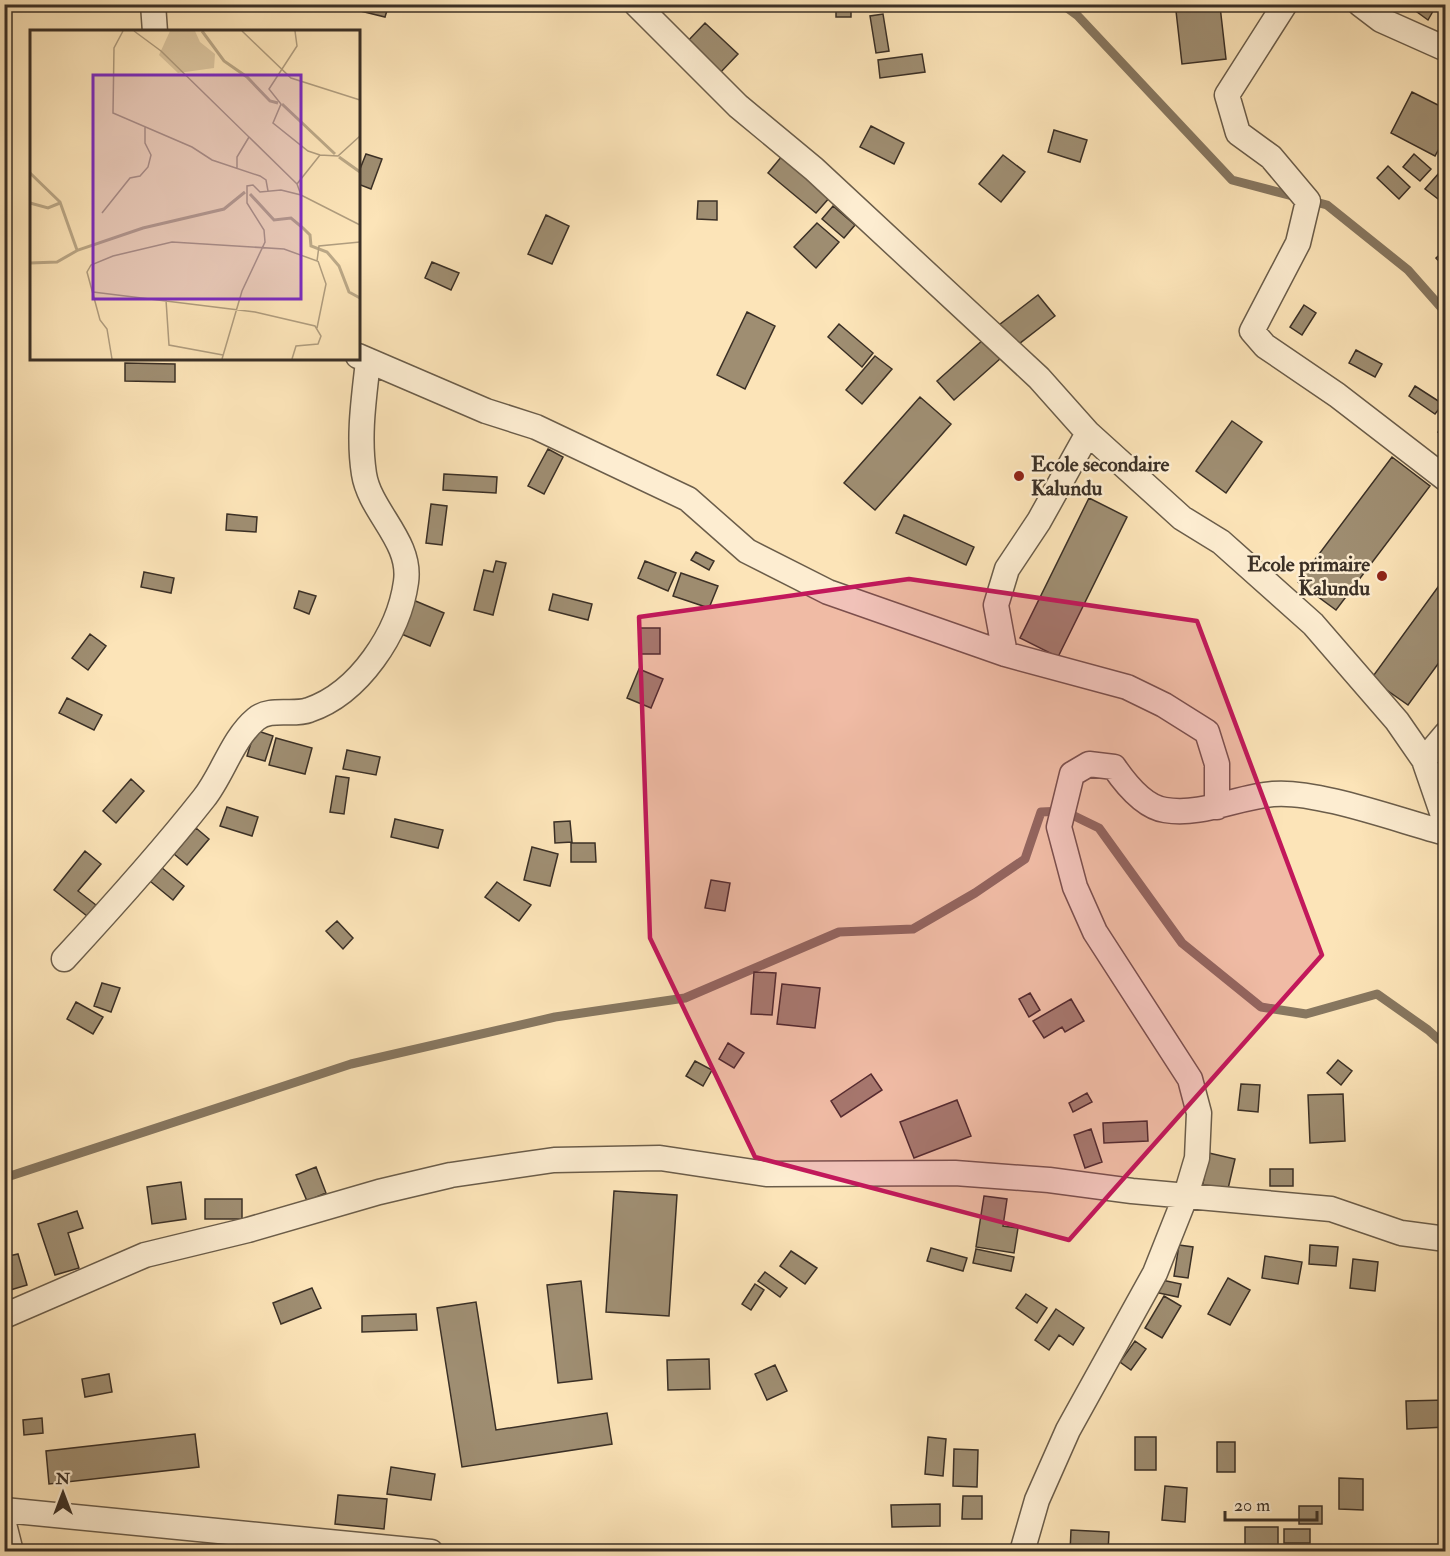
<svg xmlns="http://www.w3.org/2000/svg" width="1450" height="1556" font-family="'IM FELL Double Pica',serif">
	<rect width="100%" height="100%" fill="#fce4b8"/>
	<filter id="stains"><feTurbulence type="fractalNoise" baseFrequency=".00333" numOctaves="4"/><feColorMatrix values="0 0 0 0 .2 0 0 0 0 .09 0 0 0 0 .02 0 0 0 .5 -.17"/></filter>
	<radialGradient id="worn" r=".72"><stop offset=".6" stop-color="#630" stop-opacity="0"/><stop offset="1" stop-color="#630" stop-opacity=".3"/></radialGradient>
	<g fill="none" stroke-linecap="round" stroke-linejoin="round">
		<path stroke="#877760" stroke-width="9" d="M 1062,4 L 1077,15 L 1232,180 L 1327,205 L 1408,270 L 1446,313
			M 4,1178 L 351,1064 L 555,1017 L 685,998 L 839,932 L 913,929 L 975,893 L 1025,859 L 1041,812 L 1064,811 L 1099,828 L 1182,943 L 1261,1007 L 1306,1014 L 1377,994 L 1428,1030 L 1446,1046"/>
	</g>
	<path fill="#9f8e72" stroke="#3b3026" stroke-width="1.5" d="M 195,4 L 227,4 L 226,10 Z
		M 353,4 L 389,4 L 385,17 L 352,9 Z
		M 836,4 L 851,4 L 851,17 L 836,17 Z
		M 1406,4 L 1437,4 L 1428,20 Z
		M 1220,6 L 1226,59 L 1182,64 L 1176,11 Z
		M 883,14 L 889,51 L 876,53 L 870,16 Z
		M 705,23 L 738,54 L 718,75 L 685,44 Z
		M 922,54 L 925,72 L 880,78 L 878,60 Z
		M 1412,92 L 1446,109 L 1446,136 L 1435,156 L 1391,133 Z
		M 871,126 L 904,143 L 894,164 L 860,147 Z
		M 1054,130 L 1087,140 L 1080,162 L 1048,152 Z
		M 366,154 L 382,159 L 371,189 L 358,184 L 358,174 Z
		M 1414,154 L 1431,169 L 1420,181 L 1403,167 Z
		M 1003,155 L 1025,172 L 1001,202 L 979,184 Z
		M 782,156 L 830,197 L 816,213 L 768,173 Z
		M 1388,166 L 1410,187 L 1399,199 L 1377,178 Z
		M 1439,173 L 1446,178 L 1446,205 L 1425,189 Z
		M 698,201 L 717,201 L 717,220 L 697,219 Z
		M 833,206 L 855,225 L 844,238 L 822,219 Z
		M 546,215 L 569,226 L 552,264 L 528,254 Z
		M 817,223 L 839,242 L 816,268 L 794,247 Z
		M 1446,249 L 1446,269 L 1436,258 Z
		M 432,262 L 459,273 L 451,290 L 425,278 Z
		M 1038,295 L 1055,316 L 1015,347 L 999,325 Z
		M 1304,305 L 1316,313 L 1302,335 L 1290,327 Z
		M 747,312 L 775,326 L 745,389 L 717,375 Z
		M 839,324 L 873,353 L 862,367 L 828,337 Z
		M 984,339 L 1001,358 L 954,400 L 937,381 Z
		M 1356,350 L 1382,364 L 1375,377 L 1349,363 Z
		M 875,356 L 892,369 L 862,404 L 846,390 Z
		M 125,363 L 175,364 L 175,382 L 125,381 Z
		M 1415,386 L 1443,404 L 1435,414 L 1409,396 Z
		M 4,393 L 10,395 L 4,412 Z
		M 920,397 L 951,424 L 875,510 L 844,483 Z
		M 1232,421 L 1262,442 L 1226,493 L 1196,471 Z
		M 1446,422 L 1446,438 L 1438,432 Z
		M 548,449 L 563,457 L 544,494 L 528,486 Z
		M 1392,457 L 1430,486 L 1336,610 L 1298,582 Z
		M 444,474 L 497,477 L 496,493 L 443,490 Z
		M 1089,498 L 1127,517 L 1058,657 L 1020,638 Z
		M 431,504 L 447,506 L 442,545 L 426,543 Z
		M 227,514 L 257,517 L 256,532 L 226,530 Z
		M 904,515 L 974,547 L 966,565 L 896,533 Z
		M 696,552 L 714,561 L 709,570 L 691,560 Z
		M 496,561 L 506,563 L 493,615 L 474,610 L 484,570 L 493,572 Z
		M 645,561 L 676,573 L 668,591 L 638,578 Z
		M 144,572 L 174,578 L 171,593 L 141,587 Z
		M 681,573 L 718,586 L 709,608 L 673,596 Z
		M 1446,576 L 1446,653 L 1408,705 L 1371,679 Z
		M 299,591 L 316,596 L 309,614 L 294,608 Z
		M 553,594 L 592,604 L 588,620 L 549,610 Z
		M 406,597 L 444,613 L 430,646 L 392,630 Z
		M 639,628 L 660,628 L 660,654 L 639,654 Z
		M 90,634 L 106,646 L 88,670 L 72,658 Z
		M 639,669 L 663,679 L 651,708 L 627,698 Z
		M 67,698 L 102,715 L 94,730 L 59,713 Z
		M 255,730 L 273,736 L 265,761 L 247,756 Z
		M 276,738 L 312,748 L 305,774 L 269,765 Z
		M 347,750 L 380,757 L 376,775 L 343,769 Z
		M 336,776 L 349,778 L 344,814 L 330,812 Z
		M 131,779 L 144,791 L 116,823 L 103,811 Z
		M 227,807 L 258,817 L 252,836 L 220,826 Z
		M 395,819 L 443,830 L 438,848 L 391,837 Z
		M 570,821 L 572,842 L 555,843 L 554,822 Z
		M 196,828 L 209,839 L 187,865 L 174,854 Z
		M 571,843 L 595,843 L 596,862 L 571,862 Z
		M 532,847 L 558,854 L 550,886 L 524,880 Z
		M 85,851 L 101,864 L 78,891 L 96,905 L 87,916 L 54,890 Z
		M 156,863 L 184,886 L 173,900 L 145,877 Z
		M 711,880 L 730,883 L 725,911 L 705,908 Z
		M 497,882 L 531,905 L 519,921 L 485,897 Z
		M 337,921 L 353,938 L 343,949 L 326,931 Z
		M 754,972 L 776,973 L 772,1015 L 751,1014 Z
		M 102,983 L 120,988 L 111,1012 L 94,1006 Z
		M 782,984 L 820,988 L 815,1028 L 777,1024 Z
		M 1030,993 L 1040,1010 L 1029,1017 L 1019,999 Z
		M 1071,999 L 1084,1021 L 1065,1032 L 1062,1027 L 1044,1038 L 1033,1021 Z
		M 76,1002 L 103,1017 L 93,1034 L 67,1019 Z
		M 728,1043 L 744,1053 L 734,1068 L 719,1059 Z
		M 1338,1060 L 1352,1071 L 1341,1085 L 1327,1073 Z
		M 695,1061 L 712,1070 L 703,1086 L 686,1076 Z
		M 871,1074 L 882,1090 L 841,1117 L 831,1101 Z
		M 1241,1084 L 1260,1085 L 1258,1112 L 1238,1110 Z
		M 1087,1093 L 1092,1102 L 1073,1112 L 1069,1103 Z
		M 1343,1094 L 1345,1141 L 1310,1143 L 1308,1095 Z
		M 957,1100 L 971,1136 L 914,1158 L 900,1122 Z
		M 1147,1121 L 1148,1141 L 1104,1143 L 1103,1123 Z
		M 1091,1129 L 1102,1162 L 1085,1168 L 1074,1135 Z
		M 1209,1153 L 1235,1159 L 1227,1193 L 1202,1188 Z
		M 316,1167 L 326,1193 L 307,1201 L 296,1175 Z
		M 1270,1169 L 1293,1169 L 1293,1186 L 1270,1186 Z
		M 181,1182 L 186,1219 L 152,1224 L 147,1187 Z
		M 614,1191 L 677,1195 L 669,1316 L 606,1312 Z
		M 984,1196 L 1007,1199 L 1003,1226 L 1018,1228 L 1014,1253 L 976,1247 Z
		M 205,1199 L 242,1199 L 242,1219 L 205,1219 Z
		M 77,1211 L 83,1228 L 68,1233 L 79,1268 L 55,1275 L 38,1224 Z
		M 1179,1245 L 1193,1247 L 1188,1278 L 1174,1276 Z
		M 1310,1245 L 1338,1247 L 1336,1266 L 1309,1264 Z
		M 931,1248 L 967,1258 L 963,1271 L 927,1261 Z
		M 976,1249 L 1014,1257 L 1011,1271 L 973,1263 Z
		M 791,1251 L 817,1268 L 805,1284 L 780,1266 Z
		M 18,1254 L 27,1285 L 7,1291 L 4,1257 Z
		M 1265,1256 L 1302,1262 L 1298,1284 L 1262,1278 Z
		M 1353,1259 L 1378,1262 L 1375,1291 L 1350,1288 Z
		M 765,1272 L 787,1288 L 780,1297 L 758,1281 Z
		M 1228,1278 L 1250,1290 L 1230,1325 L 1208,1314 Z
		M 1157,1279 L 1181,1284 L 1178,1297 L 1154,1292 Z
		M 581,1281 L 592,1379 L 558,1383 L 547,1285 Z
		M 755,1284 L 764,1290 L 751,1310 L 742,1304 Z
		M 312,1288 L 321,1308 L 281,1324 L 273,1303 Z
		M 1026,1294 L 1047,1308 L 1037,1323 L 1016,1308 Z
		M 1164,1296 L 1181,1306 L 1162,1338 L 1145,1328 Z
		M 476,1302 L 496,1430 L 607,1413 L 612,1444 L 462,1467 L 437,1308 Z
		M 1056,1309 L 1084,1328 L 1073,1345 L 1059,1335 L 1049,1350 L 1035,1340 Z
		M 416,1314 L 417,1330 L 362,1332 L 362,1316 Z
		M 1135,1341 L 1146,1349 L 1131,1370 L 1120,1362 Z
		M 709,1359 L 710,1389 L 668,1390 L 667,1360 Z
		M 775,1365 L 787,1391 L 767,1400 L 755,1374 Z
		M 109,1374 L 112,1392 L 85,1397 L 82,1379 Z
		M 1446,1400 L 1446,1427 L 1407,1429 L 1406,1401 Z
		M 42,1418 L 43,1433 L 24,1435 L 23,1420 Z
		M 195,1434 L 199,1467 L 49,1484 L 46,1451 Z
		M 928,1437 L 946,1439 L 943,1476 L 925,1474 Z
		M 1135,1437 L 1156,1437 L 1156,1470 L 1135,1470 Z
		M 1217,1442 L 1235,1442 L 1235,1472 L 1217,1472 Z
		M 954,1449 L 978,1450 L 977,1487 L 953,1486 Z
		M 391,1467 L 435,1474 L 431,1500 L 387,1494 Z
		M 1339,1478 L 1363,1479 L 1363,1510 L 1339,1509 Z
		M 1165,1486 L 1187,1488 L 1185,1522 L 1162,1520 Z
		M 338,1495 L 387,1499 L 384,1529 L 335,1524 Z
		M 963,1496 L 982,1496 L 982,1519 L 962,1519 Z
		M 940,1504 L 940,1526 L 892,1527 L 891,1505 Z
		M 1299,1506 L 1322,1506 L 1322,1524 L 1299,1524 Z
		M 1245,1527 L 1278,1527 L 1278,1549 L 1245,1552 Z
		M 1284,1529 L 1310,1529 L 1310,1543 L 1284,1543 Z
		M 1071,1530 L 1109,1532 L 1108,1552 L 1070,1552 Z
		M 1413,1548 L 1446,1550 L 1446,1552 L 1413,1552 Z"/>
	<g fill="none" stroke-linecap="round" stroke-linejoin="round">
		<g stroke="#6b5d4a" stroke-width="27">
			<path id="minor" d="M 153,4 L 155,32
				M 636,4 L 738,106 L 814,169 L 1039,378 L 1088,433 L 1039,521 L 1007,569 L 996,605 L 1005,654
				M 1285,4 L 1227,95 L 1238,133 L 1271,157 L 1308,201 L 1298,243 L 1252,331 L 1265,346 L 1337,395 L 1446,479
				M 1360,4 L 1381,20 L 1446,49
				M 358,356 L 486,411 L 536,427 L 688,499 L 747,551 L 828,592 L 1005,654 L 1127,687 L 1164,705 L 1207,732 L 1217,764 L 1217,807
				M 1088,433 L 1182,518 L 1221,542 L 1313,624 L 1397,721 L 1424,760
				M 1446,734 L 1424,760 L 1446,824
				M 64,959 C 112,907 160,854 204,798 C 223,774 232,739 256,719 C 270,707 293,716 309,710 C 359,693 399,633 406,582 C 412,541 370,512 364,474 C 358,436 364,398 368,361
				M 4,1316 L 145,1255 L 248,1230 L 379,1192 L 451,1175 L 554,1160 L 660,1158 L 766,1174 L 955,1173 L 1049,1180 L 1132,1191 L 1331,1209 L 1401,1233 L 1446,1239
				M 4,1510 L 431,1552
				M 4,1524 L 11,1552
				M 1022,1552 L 1037,1500 L 1068,1430 L 1155,1273 L 1186,1195 L 1197,1158 L 1199,1113 L 1190,1079 L 1095,932 L 1075,887 L 1059,827 L 1072,774 L 1089,764 L 1114,767 C 1125,783 1144,807 1165,810 C 1202,816 1237,797 1273,794 C 1317,790 1400,821 1446,833"/>
		</g>
		<use href="#minor" stroke="#fdedd1" stroke-width="24"/>
	</g>
	<path fill="#c2185b" fill-opacity="0.2" stroke="#c2185b" stroke-width="4.5" stroke-linejoin="round" d="M 909,579 L 1197,621 L 1322,955 L 1069,1240 L 755,1157 L 650,938 L 639,617 Z"/>
	<g fill="#8f2418" stroke="#fdedd1" stroke-width="2">
		<circle cx="1019" cy="476" r="6"/>
		<circle cx="1382" cy="576" r="6"/>
	</g>
	<g text-anchor="middle" stroke-width="5" stroke-linejoin="round" paint-order="stroke">
		<g font-size="21" font-weight="bold" fill="#3b3026" stroke="#fdedd1" text-anchor="start">
			<text x="1031" y="471">Ecole secondaire<tspan x="1031" dy="24">Kalundu</tspan></text>
			<text x="1370" y="571" text-anchor="end">Ecole primaire<tspan x="1370" dy="24">Kalundu</tspan></text>
		</g>
	</g>
	<g transform="translate(30 30)">
		<rect width="330" height="330" fill="#fce4b8"/>
		<path d="M 140,1 L 165,1 L 170,12 L 185,24 L 184,38 L 148,43 L 129,25 Z" fill="#dbc59f"/>
		<path fill="none" stroke="#baa786" stroke-width="3" d="M 172,1 L 194,31 L 217,47 L 240,71 L 248,73M 252,74 L 305,124M 309,127 L 330,142M 0,143 L 30,172 L 47,220M 220,164 L 244,190 L 261,188 L 273,198 L 280,205 L 281,216 L 297,222 L 309,236 L 319,262 L 330,268M 0,173 L 18,178 L 30,173M 0,233 L 27,232 L 48,220 L 113,198 L 194,179 L 215,162"/>
		<path fill="none" stroke="#af9c7e" stroke-width="1.5" d="M 93,1 L 84,18 L 83,83 L 162,117 L 182,130 L 230,146 L 236,150 L 238,161M 104,1 L 131,21 L 219,107 L 207,127 L 207,139M 212,1 L 261,48 L 330,70M 265,1 L 267,16 L 239,59 L 251,74 L 243,93 L 278,121 L 290,125M 219,107 L 267,154M 271,165 L 267,154 L 290,125 L 308,126 L 330,106M 72,183 L 100,148 L 110,146 L 118,137 L 121,125 L 115,113 L 115,97M 63,262 L 225,282 L 285,296 L 291,306 L 288,314 L 266,316 L 262,329M 136,270 L 139,315 L 193,325M 287,298 L 296,254 L 288,231M 82,329 L 77,299 L 70,290 L 57,242 L 61,235 L 83,226 L 142,212 L 254,219 L 287,231 L 289,216 L 330,212M 192,329 L 212,261 L 235,212 L 234,200 L 217,173 L 217,156 L 223,155 L 230,162 L 251,160 L 271,165 L 330,195"/>
		<path fill="#7b2cbf" fill-opacity="0.15" stroke="#7b2cbf" stroke-width="3" d="M 63,45 L 271,45 L 271,269 L 63,269 Z"/>
		<rect width="330" height="330" fill="none" stroke="#3b3026" stroke-width="3"/>
	</g>
	<rect width="1450" height="1556" fill="none" stroke="#fce4b8" stroke-width="24"/>
	<rect x="6" y="6" width="1438" height="1544" fill="none" stroke="#3b3026" stroke-width="3"/>
	<rect x="12" y="12" width="1426" height="1532" fill="none" stroke="#3b3026" stroke-width="1.5"/>
	<g transform="translate(63 1493)" stroke="#fdedd1" stroke-width="4.5" paint-order="stroke">
	<path d="M0-4.5L10 22L0 15L-10 22Z" fill="#3b3026"/>
	<text y="-9" font-size="16" font-weight="bold" text-anchor="middle" fill="#3b3026">N</text>
	</g>
	<path d="M1225 1511v9h92v-9" fill="none" stroke="#3b3026" stroke-width="3"/>
	<text x="1234" y="1511" font-size="18" fill="#3b3026" stroke="#fdedd1" stroke-width="4.5" paint-order="stroke">20 m</text>
	<rect width="100%" height="100%" filter="url(#stains)"/>
	<rect width="100%" height="100%" fill="url(#worn)"/>
</svg>
